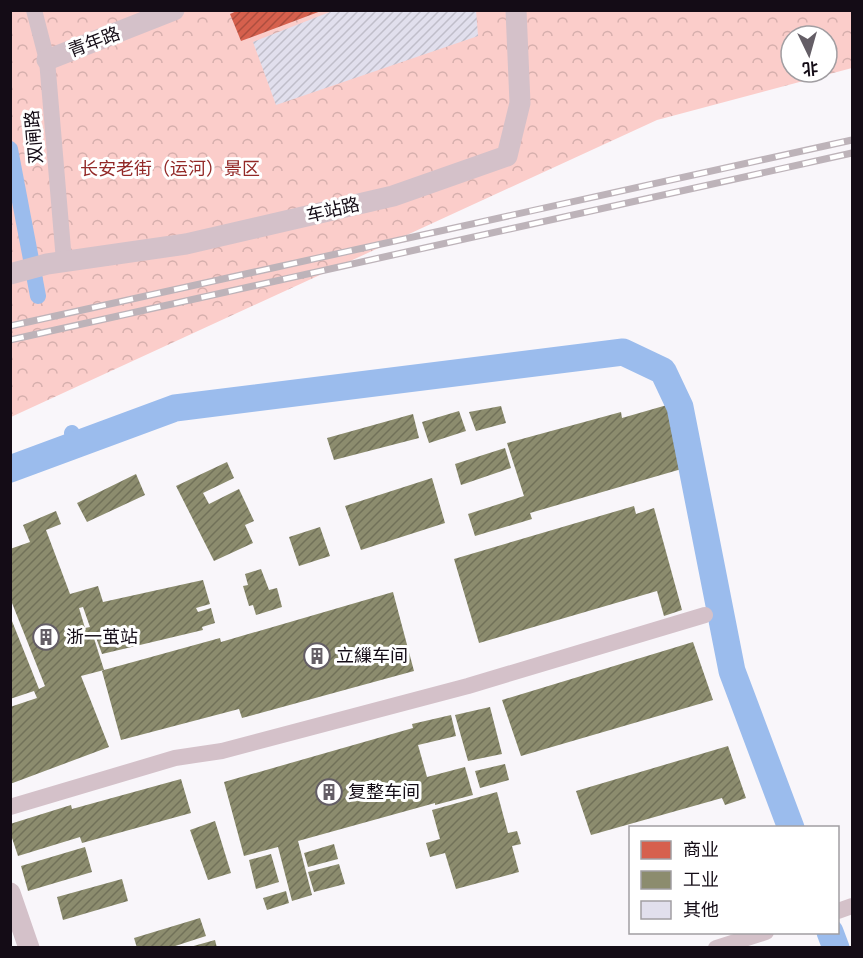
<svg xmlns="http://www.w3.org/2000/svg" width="863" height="958" font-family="Montserrat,'Noto Sans SC',sans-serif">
	<defs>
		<pattern id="park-crowns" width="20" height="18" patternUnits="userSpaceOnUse" patternTransform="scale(1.5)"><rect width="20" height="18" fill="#fbcdca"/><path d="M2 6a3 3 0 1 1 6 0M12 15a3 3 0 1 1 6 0" fill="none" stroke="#d6afad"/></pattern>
		<pattern id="shops-hatch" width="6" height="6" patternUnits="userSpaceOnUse" patternTransform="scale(1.5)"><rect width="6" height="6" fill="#d6604d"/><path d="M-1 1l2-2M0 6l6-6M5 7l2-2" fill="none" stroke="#ac4e3f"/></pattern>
		<pattern id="industry-hatch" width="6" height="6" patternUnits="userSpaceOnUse" patternTransform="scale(1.5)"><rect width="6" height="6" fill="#8c8c6e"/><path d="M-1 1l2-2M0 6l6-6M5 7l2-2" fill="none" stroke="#717159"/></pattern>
		<pattern id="building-hatch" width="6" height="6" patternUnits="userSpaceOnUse" patternTransform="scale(1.5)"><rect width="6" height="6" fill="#e1dfed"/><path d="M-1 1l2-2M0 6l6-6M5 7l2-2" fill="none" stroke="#c0beca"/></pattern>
	</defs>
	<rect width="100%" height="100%" fill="#f9f6fa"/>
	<path fill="url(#park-crowns)" fill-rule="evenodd" d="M 10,11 L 852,11 L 852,68 L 657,120 L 11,417 ZM 791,36 L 827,36 L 827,72 L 791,72 Z"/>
	<path fill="url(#shops-hatch)" d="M 239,10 L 321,10 L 321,11 L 241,41 L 230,14 Z"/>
	<path fill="url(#industry-hatch)" fill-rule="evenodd" d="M 667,405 L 685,468 L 530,513 L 532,519 L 475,536 L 468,514 L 524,496 L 507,443 L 621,412 L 622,418 Z
		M 501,406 L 506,423 L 476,431 L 469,412 Z
		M 459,411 L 466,431 L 429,443 L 422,422 Z
		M 413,414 L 419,438 L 334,460 L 327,438 Z
		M 505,448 L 511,468 L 461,485 L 455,464 Z
		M 227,462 L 234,478 L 203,493 L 209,504 L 239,489 L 254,521 L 245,525 L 253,543 L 214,561 L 176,486 Z
		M 136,474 L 145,495 L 87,522 L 77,503 Z
		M 432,478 L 445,523 L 361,550 L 345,506 Z
		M 634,506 L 636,514 L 654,508 L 682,610 L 664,616 L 657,591 L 479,643 L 454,559 Z
		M 56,511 L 61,524 L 46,530 L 70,594 L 98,586 L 103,602 L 203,580 L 210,604 L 196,608 L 198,612 L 211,608 L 215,623 L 202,627 L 203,630 L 102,654 L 94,632 L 92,632 L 104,670 L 220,638 L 221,642 L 393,592 L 414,671 L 242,718 L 239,709 L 121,740 L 102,671 L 104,670 L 81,676 L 109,747 L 10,784 L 10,707 L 37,698 L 34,691 L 10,699 L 10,616 L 39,689 L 45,686 L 10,598 L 10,549 L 30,542 L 23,525 ZM 83,607 L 90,627 L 85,628 L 79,608 Z
		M 320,527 L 330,556 L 299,566 L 289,537 Z
		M 261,569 L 269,590 L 277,588 L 282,607 L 256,615 L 253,605 L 249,606 L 243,586 L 248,585 L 245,574 Z
		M 693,642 L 713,700 L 521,756 L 502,700 Z
		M 490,707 L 502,754 L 468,761 L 455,715 Z
		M 451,715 L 456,736 L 418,745 L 427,777 L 465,767 L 473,795 L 435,805 L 435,803 L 298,841 L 312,895 L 292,901 L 278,847 L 244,856 L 224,782 L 413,728 L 412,724 Z
		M 728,746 L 746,798 L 725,805 L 722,798 L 591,835 L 576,791 Z
		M 505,764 L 509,780 L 480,788 L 475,771 Z
		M 181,779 L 191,813 L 82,843 L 80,837 L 18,856 L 10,832 L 10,824 L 71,805 L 72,809 Z
		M 497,792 L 508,833 L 517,831 L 521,844 L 512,846 L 519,872 L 456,889 L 445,853 L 430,857 L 426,843 L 440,839 L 432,810 Z
		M 215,821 L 231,873 L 208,880 L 190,830 Z
		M 334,844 L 338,859 L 308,867 L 304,853 Z
		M 85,847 L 92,872 L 28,891 L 21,866 Z
		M 271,854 L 279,882 L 256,889 L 249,860 Z
		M 339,864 L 345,884 L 314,892 L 308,872 Z
		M 122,879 L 128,901 L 63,920 L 57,897 Z
		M 286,891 L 289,903 L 267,910 L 263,898 Z
		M 200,918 L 206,936 L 169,948 L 137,948 L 134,938 Z
		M 215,940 L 217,948 L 190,948 L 190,947 Z"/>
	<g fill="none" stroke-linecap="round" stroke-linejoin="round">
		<path stroke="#9bbced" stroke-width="16" d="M 10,149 L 38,296
			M 72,433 L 75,445"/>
		<path stroke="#9bbced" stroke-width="27" d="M 10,469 L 175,408 L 623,352 L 663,371 L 680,407 L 732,671 L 791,828
			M 830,932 L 836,948"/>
	</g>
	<path fill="url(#building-hatch)" d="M 335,10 L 476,10 L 478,36 L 276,105 L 253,42 Z"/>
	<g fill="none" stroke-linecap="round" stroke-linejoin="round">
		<path stroke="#d4c1c9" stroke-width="16" d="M 34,10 L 47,60 L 64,261
			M 10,807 L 175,758 L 222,751 L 468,686 L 705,615
			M 838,911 L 852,906
			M 716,948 L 766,932"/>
		<path stroke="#d4c1c9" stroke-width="21" d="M 47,60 L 174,10
			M 10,274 L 47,264 L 186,244 L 393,196 L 507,156 L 520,103 L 516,10
			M 10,893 L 29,948"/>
		<g stroke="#bdb3b9" stroke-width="7">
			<path id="rail" d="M 10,326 L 852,140
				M 10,340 L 852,153"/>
		</g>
		<use href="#rail" stroke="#fff" stroke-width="4.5" stroke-dasharray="14" stroke-linecap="butt"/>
	</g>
	<defs>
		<g id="building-ring" transform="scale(1.35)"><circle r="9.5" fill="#fff" stroke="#645e66" stroke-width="1.5"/><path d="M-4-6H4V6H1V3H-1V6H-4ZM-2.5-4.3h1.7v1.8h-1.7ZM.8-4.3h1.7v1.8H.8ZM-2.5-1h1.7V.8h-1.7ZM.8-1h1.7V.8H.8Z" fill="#645e66"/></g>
	</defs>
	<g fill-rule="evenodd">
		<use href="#building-ring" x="46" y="637"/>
		<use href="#building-ring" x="317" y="656"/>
		<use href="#building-ring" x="329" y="792"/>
	</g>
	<g text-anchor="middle" stroke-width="6" stroke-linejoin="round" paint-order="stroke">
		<g font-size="18" fill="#140c16" stroke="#fff">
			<text transform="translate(94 42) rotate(-21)" y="6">青年路</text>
			<text transform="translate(34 137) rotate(-95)" y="6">双闸路</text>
			<text transform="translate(333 210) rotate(-13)" y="6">车站路</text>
		</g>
		<g font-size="18" fill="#932927" stroke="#fff">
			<text x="170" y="175">长安老街（运河）景区</text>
		</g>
		<g font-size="18" fill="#140c16" stroke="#fff" text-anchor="start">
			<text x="66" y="643">浙一茧站</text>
			<text x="336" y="662">立繅车间</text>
			<text x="348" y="798">复整车间</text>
		</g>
	</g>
	<rect width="863" height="958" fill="none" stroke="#140c16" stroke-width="24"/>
	<rect x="629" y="826" width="210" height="108" fill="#ffffff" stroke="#a19ea2" stroke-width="1.5"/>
	<rect x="641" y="841" width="30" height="18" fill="#d6604d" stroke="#a19ea2" stroke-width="1.5"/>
	<text x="683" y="856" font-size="18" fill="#140c16">商业</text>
	<rect x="641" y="871" width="30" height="18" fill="#8c8c6e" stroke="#a19ea2" stroke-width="1.5"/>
	<text x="683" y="886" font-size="18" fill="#140c16">工业</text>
	<rect x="641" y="901" width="30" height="18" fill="#e1dfed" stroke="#a19ea2" stroke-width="1.5"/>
	<text x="683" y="916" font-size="18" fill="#140c16">其他</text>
	<g transform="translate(809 54) rotate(175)"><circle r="28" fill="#ffffff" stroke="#a19ea2" stroke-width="1.5"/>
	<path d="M0-4.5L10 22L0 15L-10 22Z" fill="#645e66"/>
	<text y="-9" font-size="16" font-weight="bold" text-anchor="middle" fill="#140c16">北</text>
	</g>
</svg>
